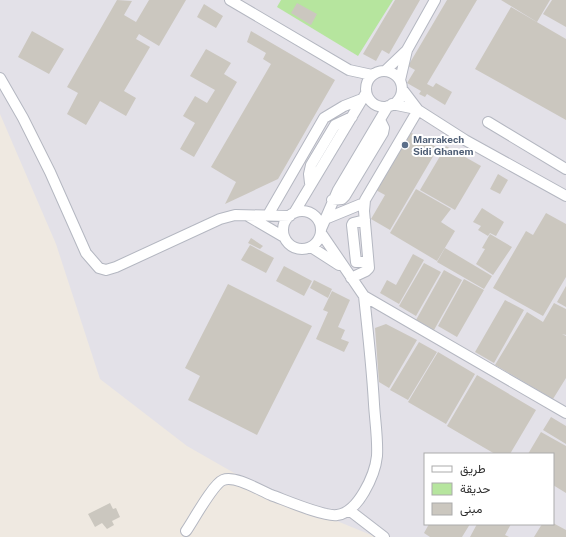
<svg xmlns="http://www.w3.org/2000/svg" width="566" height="537" font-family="'Public Sans',Vazirmatn,sans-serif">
	<rect width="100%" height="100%" fill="#efe9e1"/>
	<path fill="#e3e1e8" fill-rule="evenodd" d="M 0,0 L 566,0 L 566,537 L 376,537 L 271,494 L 187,446 L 100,379 L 56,244 L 0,114 ZM 425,454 L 553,454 L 553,524 L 425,524 Z"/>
	<path fill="#b6e59e" d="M 281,0 L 393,0 L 358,56 L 277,7 Z"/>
	<path fill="#cbc7bf" d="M 117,0 L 132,1 L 124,15 L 136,22 L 149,0 L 186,0 L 159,46 L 139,34 L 136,39 L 150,47 L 124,91 L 136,98 L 126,116 L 100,101 L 86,125 L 67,114 L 78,93 L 67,87 Z
		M 395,0 L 420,0 L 389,54 L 382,50 L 376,61 L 363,54 Z
		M 447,0 L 477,0 L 427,84 L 433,87 L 436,83 L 452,92 L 445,105 L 427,94 L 425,97 L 419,94 L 421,91 L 407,83 L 415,70 L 408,66 Z
		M 501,0 L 550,0 L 537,22 Z
		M 552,0 L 566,0 L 566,27 L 543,14 Z
		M 297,3 L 317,14 L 311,25 L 291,13 Z
		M 204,4 L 223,16 L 216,28 L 197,17 Z
		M 511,7 L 566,39 L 566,120 L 475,69 Z
		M 32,31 L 64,49 L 49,74 L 18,57 Z
		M 251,31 L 335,80 L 278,179 L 225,204 L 236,182 L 211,167 L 271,64 L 263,59 L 266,53 L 247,42 Z
		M 206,49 L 231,63 L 224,74 L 237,82 L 194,157 L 180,149 L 195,123 L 183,116 L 195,96 L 207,103 L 215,90 L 190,76 Z
		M 408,131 L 438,148 L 390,230 L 371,219 L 385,195 L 374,189 Z
		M 446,146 L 481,166 L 455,210 L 420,190 Z
		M 498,174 L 508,180 L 500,194 L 490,189 Z
		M 416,189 L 451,209 L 441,222 L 455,231 L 437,261 L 390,233 Z
		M 482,208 L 504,222 L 496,236 L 490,233 L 488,236 L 478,230 L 481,226 L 473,222 Z
		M 546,213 L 566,224 L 566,277 L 543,316 L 493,288 L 526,231 L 533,235 Z
		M 490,234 L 512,247 L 493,275 L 476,264 L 485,249 L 482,248 Z
		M 251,238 L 263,246 L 260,249 L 248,243 Z
		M 250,245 L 274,258 L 266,273 L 241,260 Z
		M 445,248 L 492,276 L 484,289 L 437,262 Z
		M 413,254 L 424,260 L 399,304 L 380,293 L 387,280 L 396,285 Z
		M 424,263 L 441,272 L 416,316 L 399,306 Z
		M 284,266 L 312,281 L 304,296 L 276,281 Z
		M 444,270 L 462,280 L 434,330 L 416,320 Z
		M 464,279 L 484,290 L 457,337 L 438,326 Z
		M 314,280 L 332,289 L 328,298 L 310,288 Z
		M 228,284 L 312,326 L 257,435 L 188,400 L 200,376 L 185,368 Z
		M 566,286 L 566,307 L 557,302 Z
		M 332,291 L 350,300 L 338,327 L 345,330 L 341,339 L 349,342 L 344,352 L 316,339 L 328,312 L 323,310 Z
		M 505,300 L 524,310 L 494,363 L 475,352 Z
		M 554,303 L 566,309 L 566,335 L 562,334 L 566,336 L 566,378 L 553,399 L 495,365 L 527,312 L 543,322 Z
		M 386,324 L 417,340 L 389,388 L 379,382 L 375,328 Z
		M 419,342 L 437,352 L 408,400 L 390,390 Z
		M 438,352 L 475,374 L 446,424 L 408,402 Z
		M 477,375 L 536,410 L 510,454 L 495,454 L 447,426 Z
		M 551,417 L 566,426 L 566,444 L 543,430 Z
		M 541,432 L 566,446 L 566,493 L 553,485 L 553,454 L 528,454 Z
		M 110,503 L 113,509 L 116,508 L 120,517 L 112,521 L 114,525 L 107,529 L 102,523 L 95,527 L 88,514 Z
		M 553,523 L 566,530 L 566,537 L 534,537 L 542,524 Z
		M 429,524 L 470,524 L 462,537 L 430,537 L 424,533 Z
		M 477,524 L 511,524 L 505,535 L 509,537 L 470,537 Z"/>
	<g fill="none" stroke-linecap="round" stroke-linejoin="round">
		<g stroke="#b4b7c1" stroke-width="12">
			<path id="minor" d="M 230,0 L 349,70 L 372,75
				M 385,71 L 407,50
				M366 89a18 18 0 1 1 36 0a18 18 0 1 1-36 0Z
				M 0,78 L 23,118 L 50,172 L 86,253 L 99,268 L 106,270 L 116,267 L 220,219 L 235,215 L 290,216
				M 400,80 L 407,50 L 435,0
				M 402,89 L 418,110 L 465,140 L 566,196
				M 392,104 L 416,109
				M 488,122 L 566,169
				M 310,183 L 309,174 L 311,165 L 335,125 L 352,117
				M 332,200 L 342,199 L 345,196 L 383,133 L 384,128 L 380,120
				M283 230a19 19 0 1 1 38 0a19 19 0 1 1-38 0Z
				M 294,213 L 366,93
				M 268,215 L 324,118 L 344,106 L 362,99
				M 248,216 L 284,237
				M 325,219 L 364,203
				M 365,220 L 353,223 L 352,225 L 356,262 L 368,262
				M 321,229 L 338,190 L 388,106
				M 321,233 L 364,296 L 566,413
				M 311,247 L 339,265
				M 351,278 L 366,271 L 369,268 L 364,211 L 365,200 L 418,110
				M 349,510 L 384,537
				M 186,531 C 193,521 213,484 223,480 C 235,475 259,490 271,495 C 285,500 324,517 337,515 C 358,513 375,475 377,456 C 378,439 375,421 374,404 C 372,368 368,332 364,296"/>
		</g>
		<use href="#minor" stroke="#fff" stroke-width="10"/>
	</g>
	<circle fill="#5c6f8a" stroke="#fff" stroke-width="1.5" cx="405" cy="145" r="4"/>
	<g text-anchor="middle" stroke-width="4" stroke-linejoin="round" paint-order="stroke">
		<g font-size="10" font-weight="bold" fill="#4e5e75" stroke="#fff" text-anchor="start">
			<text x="413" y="143">Marrakech<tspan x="413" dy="12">Sidi Ghanem</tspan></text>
		</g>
	</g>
	<rect x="424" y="453" width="130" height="72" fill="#ffffff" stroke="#ababab"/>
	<rect x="432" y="466" width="20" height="6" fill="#ffffff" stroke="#ababab"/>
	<text x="460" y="473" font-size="12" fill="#2e2e2e">طريق</text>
	<rect x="432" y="483" width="20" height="12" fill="#b6e59e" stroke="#ababab"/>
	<text x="460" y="493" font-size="12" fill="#2e2e2e">حديقة</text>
	<rect x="432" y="503" width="20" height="12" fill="#cbc7bf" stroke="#ababab"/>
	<text x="460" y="513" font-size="12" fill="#2e2e2e">مبنى</text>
</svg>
